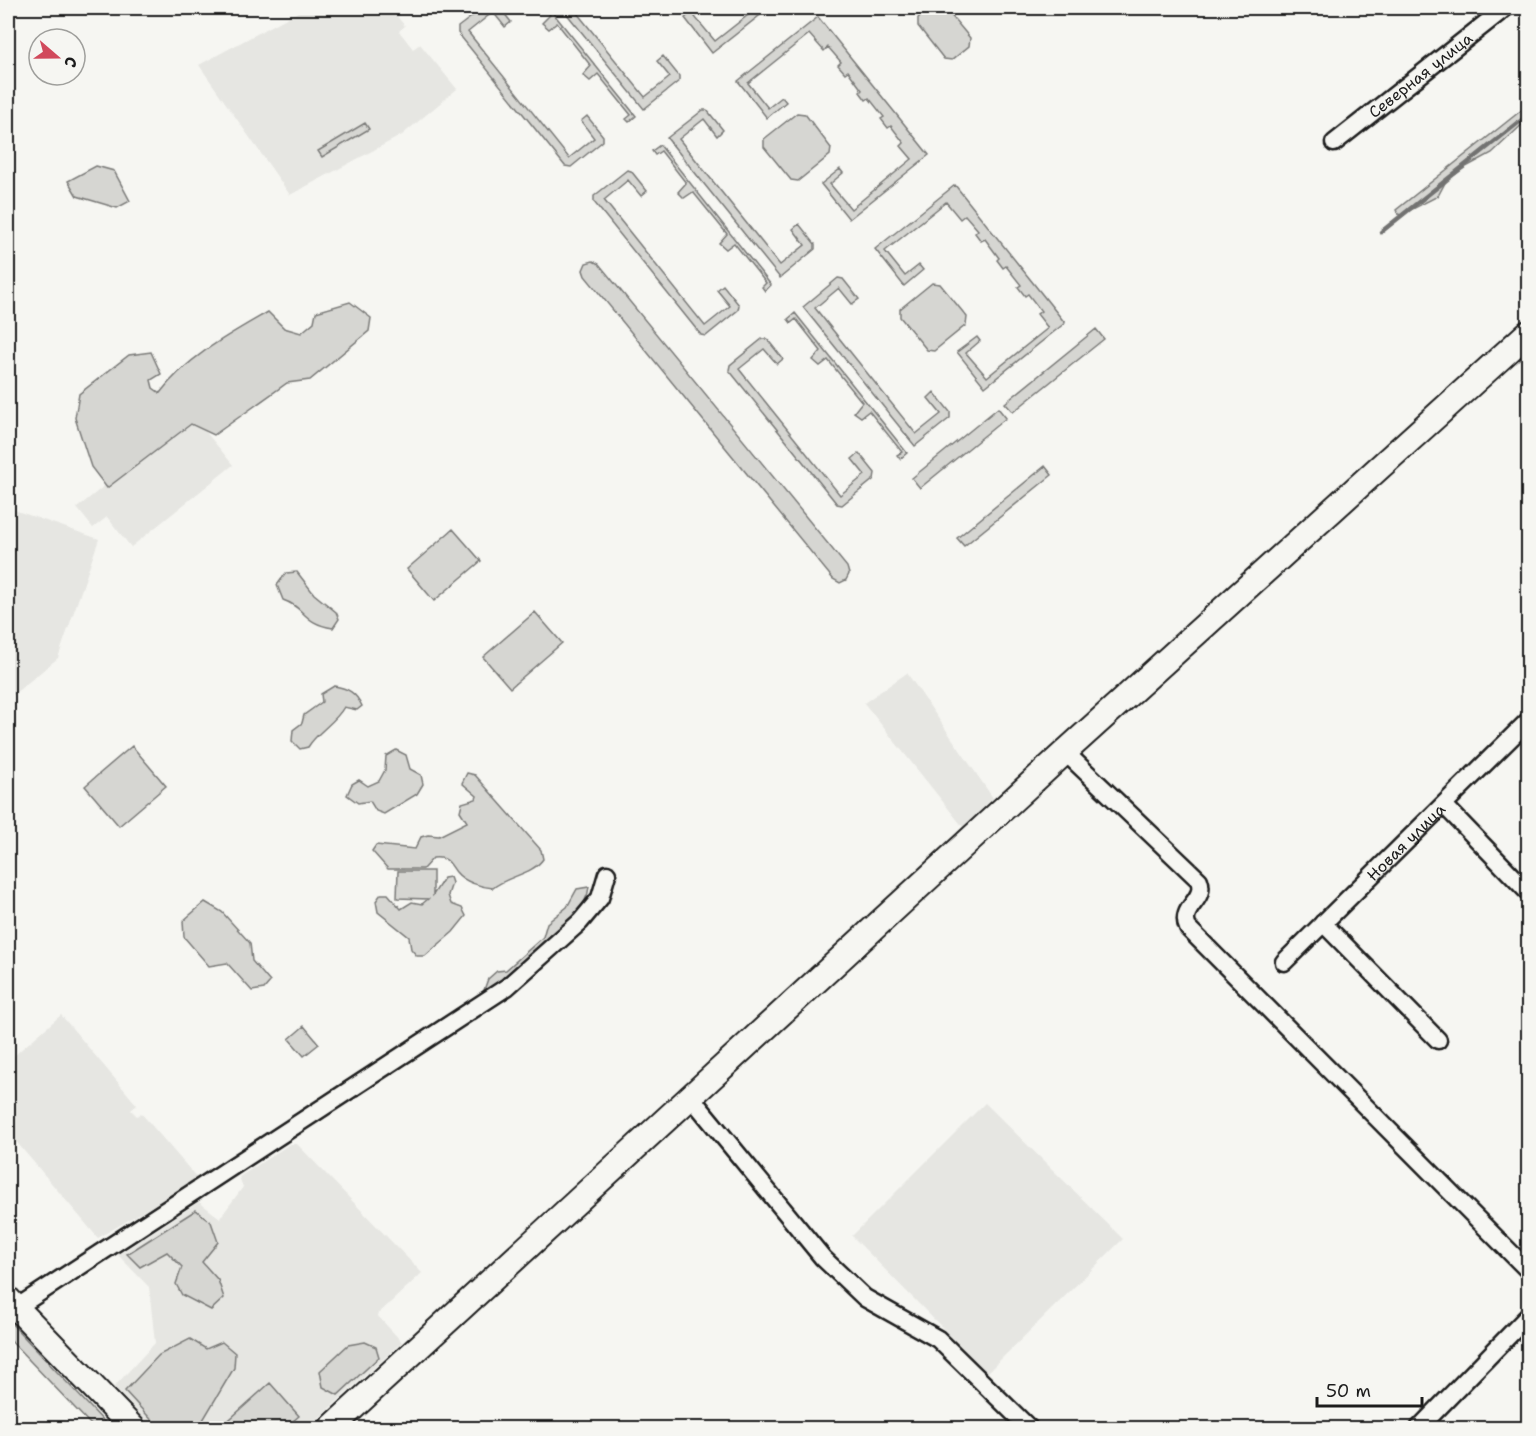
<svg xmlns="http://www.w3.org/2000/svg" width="1536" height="1436" font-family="'Shantell Sans',sans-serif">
	<rect width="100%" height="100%" fill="#f6f6f2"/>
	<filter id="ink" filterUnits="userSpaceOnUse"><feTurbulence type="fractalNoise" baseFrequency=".0167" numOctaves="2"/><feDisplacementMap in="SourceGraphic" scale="12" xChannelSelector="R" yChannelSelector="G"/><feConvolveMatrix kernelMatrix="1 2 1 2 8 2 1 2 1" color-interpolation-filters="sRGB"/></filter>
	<g filter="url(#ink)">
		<path fill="#e6e6e2" d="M 305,8 L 390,8 L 405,26 L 399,31 L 413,49 L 420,44 L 457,89 L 402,135 L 290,195 L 199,65 Z
			M 192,415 L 233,465 L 131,547 L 107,517 L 93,528 L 77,508 Z
			M 8,508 L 99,539 L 58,658 L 8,699 Z
			M 907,673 L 993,798 L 963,827 L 864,703 Z
			M 61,1015 L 137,1105 L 131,1110 L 137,1116 L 141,1113 L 198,1179 L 98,1238 L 8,1132 L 8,1061 Z
			M 985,1103 L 1123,1239 L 987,1373 L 852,1236 Z
			M 290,1144 L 297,1144 L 422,1273 L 377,1315 L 402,1342 L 308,1428 L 153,1428 L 114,1387 L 155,1343 L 149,1287 L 118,1255 L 199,1202 L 220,1218 L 243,1187 L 239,1177 Z"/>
		<path fill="#d6d6d2" stroke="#797977" stroke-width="1.5" d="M 483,8 L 500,8 L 511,22 L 505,27 L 493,12 L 468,32 L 569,158 L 594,138 L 581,121 L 587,116 L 603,136 L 603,141 L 571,167 L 565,166 L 458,33 L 458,27 Z
			M 545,8 L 549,8 L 636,116 L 629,122 L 626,119 L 631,115 L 598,74 L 590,81 L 583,75 L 591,66 L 557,23 L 549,29 L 542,23 L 550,15 Z
			M 562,8 L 573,8 L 645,97 L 670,77 L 657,61 L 663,56 L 679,76 L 679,81 L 644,109 Z
			M 697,8 L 707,8 L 695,17 L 715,41 L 757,8 L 769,8 L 712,53 L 685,18 Z
			M 931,8 L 945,8 L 970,38 L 969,46 L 952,60 L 944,59 L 918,26 L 918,18 Z
			M 818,17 L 929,155 L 849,219 L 821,184 L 840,169 L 843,173 L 830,184 L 851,209 L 912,159 L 901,146 L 904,143 L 891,126 L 888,128 L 881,119 L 884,117 L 869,98 L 866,100 L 860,92 L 862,90 L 848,71 L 845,73 L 838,65 L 841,62 L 828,47 L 824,51 L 809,34 L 748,83 L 768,108 L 782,97 L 786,102 L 767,118 L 738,81 Z
			M 1528,105 L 1528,119 L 1492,153 L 1466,167 L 1446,181 L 1438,196 L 1401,215 L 1398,214 L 1396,210 Z
			M 703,110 L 707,110 L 723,130 L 717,136 L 704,119 L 679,139 L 780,265 L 805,245 L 793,229 L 799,224 L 815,244 L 815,249 L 780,278 L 667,138 Z
			M 797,113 L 805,114 L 831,148 L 830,155 L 798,181 L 791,180 L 764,147 L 764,139 Z
			M 365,123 L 369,129 L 322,157 L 318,151 Z
			M 660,145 L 771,285 L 765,291 L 762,287 L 766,283 L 734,243 L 726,249 L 719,243 L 727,234 L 693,192 L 684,198 L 678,192 L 686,183 L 661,151 L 655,155 L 652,151 Z
			M 96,166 L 114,171 L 130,201 L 117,208 L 77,196 L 68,181 Z
			M 627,170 L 631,171 L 647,191 L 641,196 L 628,180 L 604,200 L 705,326 L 730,306 L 717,290 L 723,285 L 739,305 L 738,310 L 706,336 L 701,335 L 594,202 L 594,196 Z
			M 955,185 L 1065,323 L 985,387 L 957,352 L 977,337 L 980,341 L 966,353 L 987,377 L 1048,328 L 1037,314 L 1041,311 L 1028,294 L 1025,296 L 1018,287 L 1021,285 L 1006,266 L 1003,268 L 997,260 L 999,258 L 985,239 L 981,241 L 975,233 L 978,230 L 965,215 L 960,219 L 946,202 L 885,251 L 905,276 L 919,265 L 923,270 L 904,286 L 875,249 Z
			M 593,261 L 599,264 L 847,567 L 849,574 L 846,580 L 840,583 L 833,579 L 585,276 L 583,270 L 586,263 Z
			M 838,278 L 843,279 L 859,299 L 852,304 L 839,288 L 815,308 L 916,434 L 941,414 L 928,398 L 934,392 L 950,412 L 950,418 L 915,446 L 803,307 Z
			M 932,283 L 940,284 L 967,317 L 966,325 L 934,351 L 927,350 L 900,317 L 900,309 Z
			M 350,302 L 371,318 L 369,331 L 310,380 L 287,383 L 214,435 L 191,424 L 107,488 L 91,467 L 75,418 L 79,394 L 129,355 L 151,352 L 161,374 L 151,380 L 153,388 L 160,393 C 187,357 230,334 268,312 L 284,328 L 301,333 L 314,322 L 316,312 Z
			M 795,313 L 907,453 L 900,459 L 897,455 L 902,452 L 869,411 L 861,417 L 854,412 L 862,402 L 828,360 L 820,366 L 813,360 L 821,351 L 796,319 L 791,323 L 788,319 Z
			M 1096,329 L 1104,339 L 1013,412 L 1005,403 Z
			M 762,339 L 767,339 L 783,359 L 777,364 L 764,349 L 739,369 L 840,495 L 865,475 L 852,459 L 859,453 L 875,473 L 874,479 L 842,505 L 837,504 L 729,370 L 730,365 Z
			M 998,408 L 1006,418 L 920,488 L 912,478 Z
			M 1045,466 L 1052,475 L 964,546 L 957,538 Z
			M 453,529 L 481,561 L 434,601 L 407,569 Z
			M 297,572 L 314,594 L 336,612 L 339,619 L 333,628 C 303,624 305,607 283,600 L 277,585 L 286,573 Z
			M 535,612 L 562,643 L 510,688 L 483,657 Z
			M 334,686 C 348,688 356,693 362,706 L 357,710 L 344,707 C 335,723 318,731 308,747 L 300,749 L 292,741 L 293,730 L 302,723 L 304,715 L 322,702 L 321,694 Z
			M 132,746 L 166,786 L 119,826 L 85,786 Z
			M 396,750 L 406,755 L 410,769 L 421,775 L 423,784 L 417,794 L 384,814 L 376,811 L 370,801 L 358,803 L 347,795 L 352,784 L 359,780 L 368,786 L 379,781 L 385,770 L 386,756 Z
			M 467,773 L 475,775 L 541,850 L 543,859 C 532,875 509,875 493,888 C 481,887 464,882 456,872 C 448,861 448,857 433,858 L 423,869 L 388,869 L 372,851 L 376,845 L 415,849 L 421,837 L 428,835 L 439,836 L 467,822 L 460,811 L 462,803 L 476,799 L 477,796 L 462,783 Z
			M 398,871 L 433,871 L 433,895 L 444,878 L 450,877 L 452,883 L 448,895 L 451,904 L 462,908 L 466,916 L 453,932 L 425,956 L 417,956 L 411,949 L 409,937 L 378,912 L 376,901 L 381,894 L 388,894 L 401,909 L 412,902 L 422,904 L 428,899 L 397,898 Z
			M 589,887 C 588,899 581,907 574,916 C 564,929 497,990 484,990 L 488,979 L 497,971 L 506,970 L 543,937 L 547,923 L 567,907 L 577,889 Z
			M 205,902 L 222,912 L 250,943 L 252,961 L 270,982 L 264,989 L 252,991 L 227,963 L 209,966 L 184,937 L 183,921 Z
			M 304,1026 L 319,1044 L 304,1056 L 289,1039 Z
			M 196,1210 L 211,1222 L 218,1242 L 202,1262 L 218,1280 L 224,1298 L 211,1310 L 182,1295 L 176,1284 L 182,1267 L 167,1252 L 140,1267 L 127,1254 Z
			M 8,1320 L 110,1428 L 94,1428 L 8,1338 Z
			M 190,1339 L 206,1349 L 222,1342 L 235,1353 L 234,1368 L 203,1420 L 206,1428 L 159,1428 L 125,1391 L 159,1355 Z
			M 365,1342 L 376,1347 L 379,1357 L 338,1395 L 323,1387 L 320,1371 L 348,1345 Z
			M 270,1383 L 299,1416 L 285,1428 L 220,1428 Z"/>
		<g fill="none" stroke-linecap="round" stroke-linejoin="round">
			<path stroke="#727271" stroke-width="4.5" d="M 1381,232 L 1528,115"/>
			<g stroke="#1c1c1c" stroke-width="21">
				<g id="street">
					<path id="s1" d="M 1334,143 L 1505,8"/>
					<path d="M 1065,752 L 1199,880 C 1207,901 1178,907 1188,928 L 1528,1270"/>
					<path d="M 1444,805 L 1528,892"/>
					<path d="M 1323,923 L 1438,1040"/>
					<path id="s2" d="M 1284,962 L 1528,721"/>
					<path d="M 690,1096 L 823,1258 L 865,1298 L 938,1339 L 1029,1428"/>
					<path d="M 16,1308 L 507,987 L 580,922 L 600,898 L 607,874"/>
					<path d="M 1419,1428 L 1528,1316"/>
				</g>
			</g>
			<g stroke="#1c1c1c" stroke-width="28">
				<path id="secondary" d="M 8,1299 L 133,1428
					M 331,1428 L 1065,752 L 1528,333"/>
			</g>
			<use href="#street" stroke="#f6f6f2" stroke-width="16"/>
			<use href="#secondary" stroke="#f6f6f2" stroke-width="24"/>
		</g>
	</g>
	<g text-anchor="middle" stroke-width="6" stroke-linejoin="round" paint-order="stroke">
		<g font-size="16" fill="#1c1c1c" stroke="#f6f6f2">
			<text dy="6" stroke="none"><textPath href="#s1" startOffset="110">Северная улица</textPath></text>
			<text dy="6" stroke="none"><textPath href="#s2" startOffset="171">Новая улица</textPath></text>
		</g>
	</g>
	<rect width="1536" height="1436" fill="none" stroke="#f6f6f2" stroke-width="30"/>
	<rect x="15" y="15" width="1506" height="1406" fill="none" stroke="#1c1c1c" stroke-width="2" filter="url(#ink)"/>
	<g transform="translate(57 57) rotate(110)"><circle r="28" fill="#f6f6f2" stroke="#9f9f9c" stroke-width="1.5"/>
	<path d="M0-4.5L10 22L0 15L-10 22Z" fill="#d1495b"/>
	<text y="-9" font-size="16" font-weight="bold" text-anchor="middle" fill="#1c1c1c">С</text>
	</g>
	<path d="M1317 1397v9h105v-9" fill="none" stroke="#1c1c1c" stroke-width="3"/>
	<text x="1326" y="1397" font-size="18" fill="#1c1c1c" stroke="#f6f6f2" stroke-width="4.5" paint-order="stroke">50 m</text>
</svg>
